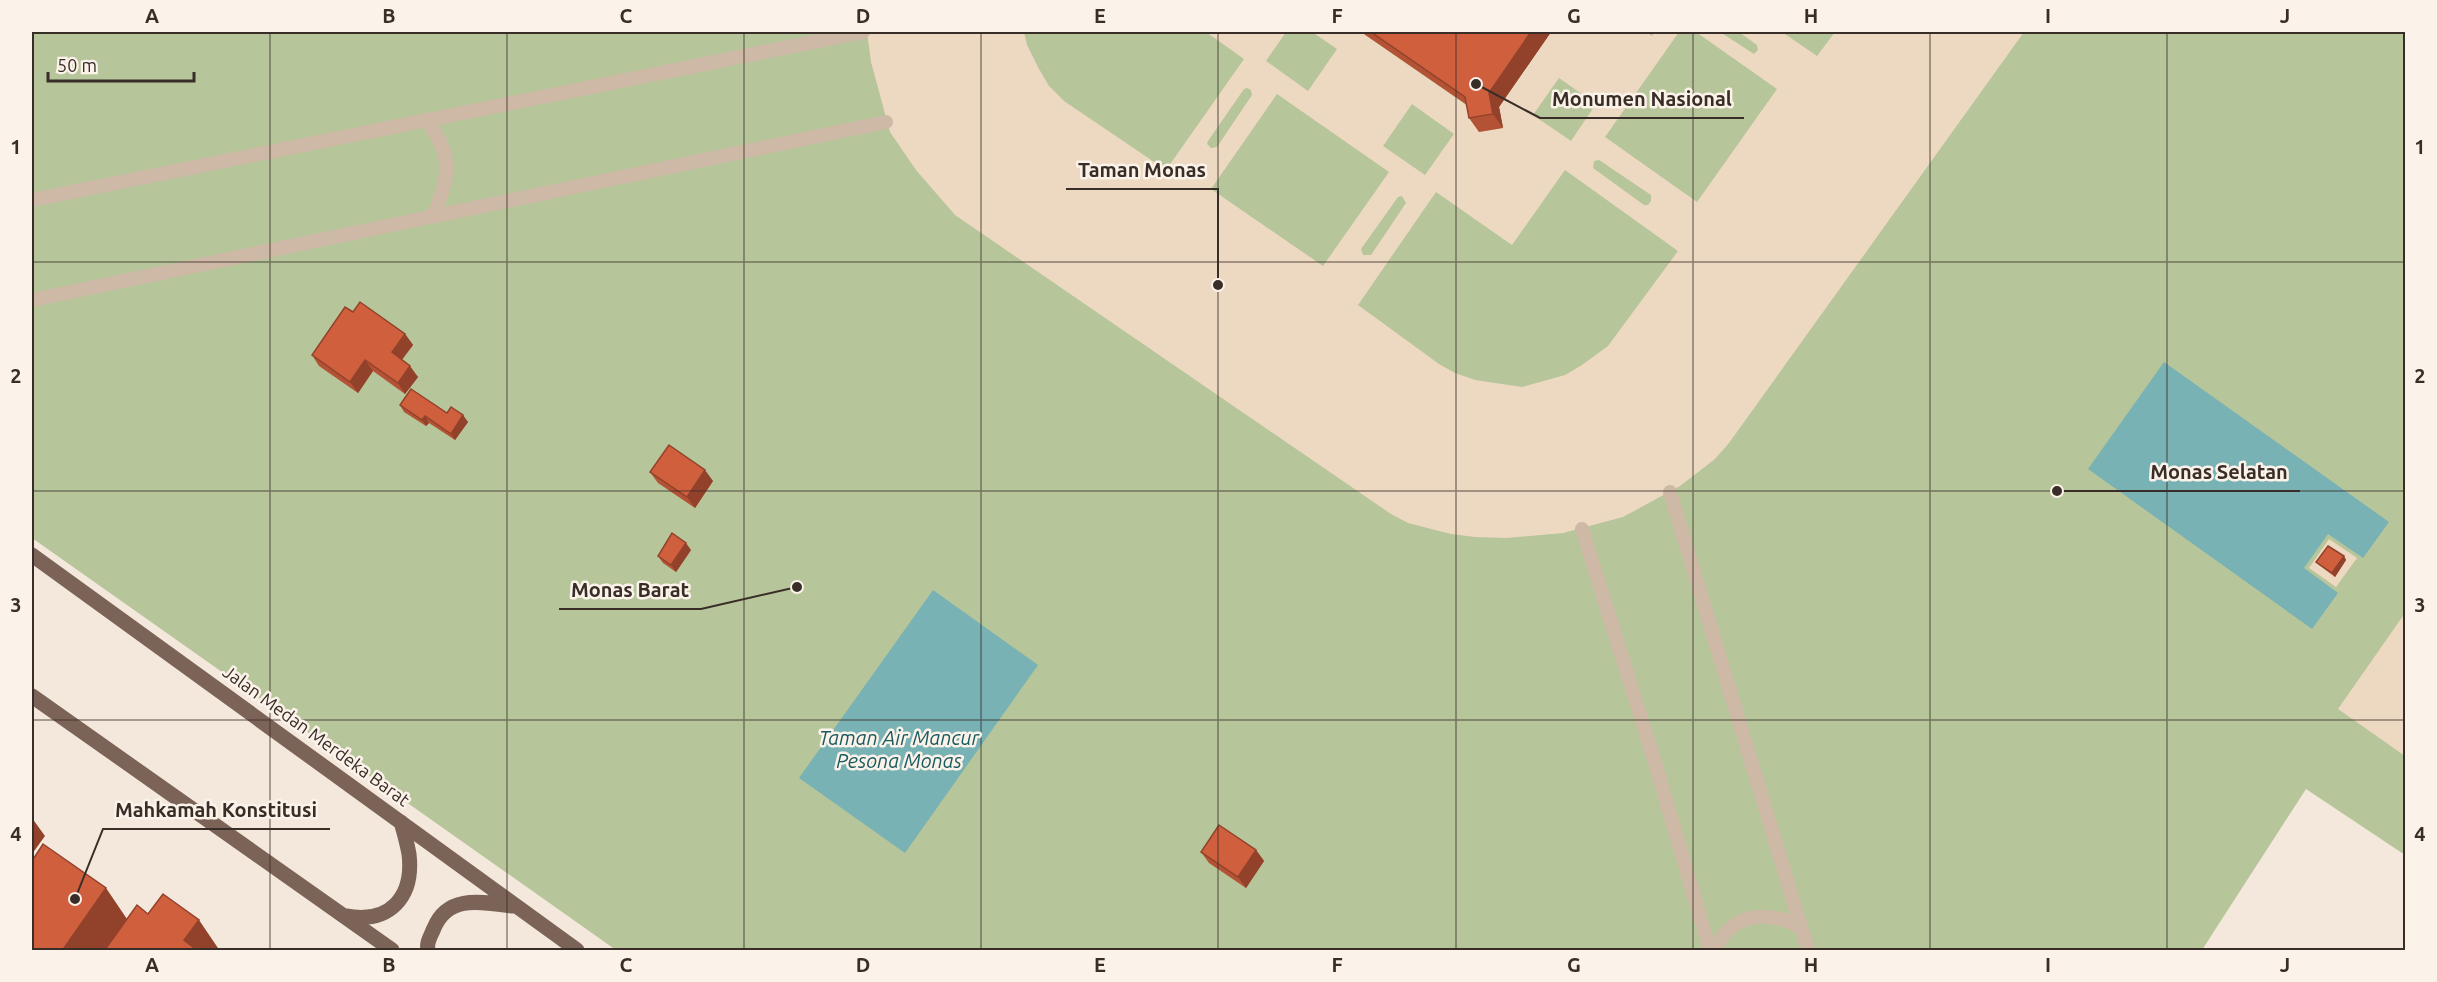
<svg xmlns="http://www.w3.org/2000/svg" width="2437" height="982" font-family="Ubuntu,sans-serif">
	<rect width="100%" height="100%" fill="#f4e8dc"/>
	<path fill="#b7c59a" d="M 32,32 L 2405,32 L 2405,855 L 2306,789 L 2202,950 L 616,950 L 32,538 Z"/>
	<path fill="#edd9c1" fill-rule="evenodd" d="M 867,32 L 1024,32 L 1027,45 L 1039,69 L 1049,86 L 1064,101 L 1166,170 L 1244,59 L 1206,32 L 1286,32 L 1266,61 L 1308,91 L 1337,49 L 1312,32 L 1361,32 L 1475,111 L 1480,132 L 1503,128 L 1499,107 L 1551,32 L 1646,32 L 1652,36 L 1655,32 L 1679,32 L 1605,137 L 1697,202 L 1777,89 L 1696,32 L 1720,32 L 1754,54 L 1758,50 L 1757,45 L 1739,32 L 1782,32 L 1817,56 L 1835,32 L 2024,32 L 1729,443 L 1715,459 L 1680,486 L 1623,517 L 1563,533 L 1506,538 L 1475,537 L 1451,534 L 1408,523 L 1391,514 L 955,215 L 916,170 L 890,132 L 871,62 ZM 1559,78 L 1596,104 L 1571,141 L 1533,115 ZM 1247,88 L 1251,90 L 1252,95 L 1217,147 L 1211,148 L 1207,144 L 1208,141 L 1244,89 ZM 1277,94 L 1389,172 L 1323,266 L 1211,189 ZM 1412,104 L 1454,134 L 1425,175 L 1383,146 ZM 1599,160 L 1651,195 L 1651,201 L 1648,205 L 1644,205 L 1593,168 L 1594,161 ZM 1565,170 L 1678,251 L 1608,346 L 1582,365 L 1565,375 L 1522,387 L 1475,380 L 1455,373 L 1439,364 L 1358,305 L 1436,192 L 1512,245 ZM 1402,196 L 1406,203 L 1371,255 L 1363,255 L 1361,249 L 1398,197 Z
		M 2329,539 L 2357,558 L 2336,587 L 2309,568 Z
		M 2405,613 L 2405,756 L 2338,709 Z"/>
	<path fill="#78b2b4" d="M 2164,362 L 2389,522 L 2363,558 L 2328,534 L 2304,568 L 2338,593 L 2312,629 L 2088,469 Z
		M 933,590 L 1038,665 L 905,853 L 799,778 Z"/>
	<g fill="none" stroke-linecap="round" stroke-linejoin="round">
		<path stroke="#ceb8a6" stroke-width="14" d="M 425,120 C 454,153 450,178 433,216
			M 32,200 L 863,32
			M 32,300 L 886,122
			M 1670,492 L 1808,950
			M 1582,529 L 1653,756 L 1710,950
			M 1715,950 C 1732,912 1767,910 1801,927"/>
		<path stroke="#7c6358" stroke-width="15" d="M 32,555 L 577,950
			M 32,696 L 392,950
			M 346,916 C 390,924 414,897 409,854 C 407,843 404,832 401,822
			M 428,950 C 426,942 431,936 434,928 C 448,894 482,902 512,906"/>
	</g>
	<path fill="#b35235" d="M 1361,32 L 1551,32 L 1499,107 L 1503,128 L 1479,132 L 1469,118 L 1467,105 Z
		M 405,334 L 413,345 L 402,360 L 418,377 L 405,394 L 373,371 L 358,393 L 319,366 L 312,355 Z
		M 400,405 L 447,413 L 468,422 L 455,440 L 429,423 L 426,426 L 404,412 Z
		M 650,472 L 713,481 L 695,508 L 658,483 Z
		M 691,550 L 676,572 L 663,563 L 658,556 Z
		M 2344,556 L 2346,560 L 2335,577 L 2319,565 L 2316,562 Z
		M 1256,850 L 1264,861 L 1246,888 L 1209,863 L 1201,852 Z"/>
	<path fill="#92422b" d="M 1531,32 L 1551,32 L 1499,107 L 1503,128 L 1493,114 L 1489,93 Z
		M 405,334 L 413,345 L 399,363 L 392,352 Z
		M 365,360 L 373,371 L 358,393 L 350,382 Z
		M 410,366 L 418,377 L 405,394 L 398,383 Z
		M 463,415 L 468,422 L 455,440 L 451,434 Z
		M 425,416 L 429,423 L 426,426 L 422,420 Z
		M 705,470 L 713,481 L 695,508 L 687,497 Z
		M 686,543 L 691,550 L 676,572 L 671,565 Z
		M 2344,556 L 2346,560 L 2335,577 L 2332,573 Z
		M 32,818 L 45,836 L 32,854 Z
		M 1256,850 L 1264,861 L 1246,888 L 1238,877 Z
		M 106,888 L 129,922 L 109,951 L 62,951 Z
		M 199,920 L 220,951 L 191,951 L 184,940 Z"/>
	<path fill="#d05f3e" stroke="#92422b" stroke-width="1.5" d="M 1371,32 L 1531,32 L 1489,93 L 1493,114 L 1469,118 L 1465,97 Z
		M 360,302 L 405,334 L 392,352 L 410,366 L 398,383 L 365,360 L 350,382 L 312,355 L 345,307 L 353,312 Z
		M 411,389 L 447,413 L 451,407 L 463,415 L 451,434 L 425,416 L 422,420 L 400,405 Z
		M 669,445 L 705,470 L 687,497 L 650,472 Z
		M 672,533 L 686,543 L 671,565 L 658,556 Z
		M 2328,546 L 2344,556 L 2332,573 L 2316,562 Z
		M 1219,825 L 1256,850 L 1238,877 L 1201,852 Z
		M 43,844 L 106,888 L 62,951 L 32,951 L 32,861 Z
		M 163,894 L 199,920 L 184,940 L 198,951 L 104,951 L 137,905 L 148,914 Z"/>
	<path fill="none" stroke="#392d28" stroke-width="1.5" stroke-opacity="0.55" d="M 270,32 L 270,950M 507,32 L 507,950M 744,32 L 744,950M 981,32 L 981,950M 1218,32 L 1218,950M 1456,32 L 1456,950M 1693,32 L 1693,950M 1930,32 L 1930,950M 2167,32 L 2167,950M 32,262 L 2406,262M 32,491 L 2406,491M 32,720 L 2406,720"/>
	<g text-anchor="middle" stroke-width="5" stroke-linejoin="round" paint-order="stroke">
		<g font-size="18" fill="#392d28" stroke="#fbf2e9">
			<text transform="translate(316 736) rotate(36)" y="6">Jalan Medan Merdeka Barat</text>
		</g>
		<g font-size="20" font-style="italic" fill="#195b5f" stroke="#fbf2e9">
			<text x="899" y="745">Taman Air Mancur<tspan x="899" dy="23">Pesona Monas</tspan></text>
		</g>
	</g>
	<path fill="none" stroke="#392d28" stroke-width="2" d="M1476 84L1540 118H1744M1218 285L1218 189H1066M2057 491L2138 491H2300M797 587L701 609H559M75 899L103 829H330"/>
	<g fill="#392d28" stroke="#fbf2e9" stroke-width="2">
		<circle cx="1476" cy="84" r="6"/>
		<circle cx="1218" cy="285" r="6"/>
		<circle cx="2057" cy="491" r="6"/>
		<circle cx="797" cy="587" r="6"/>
		<circle cx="75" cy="899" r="6"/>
	</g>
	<g font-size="20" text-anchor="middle" font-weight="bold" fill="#392d28" stroke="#fbf2e9" stroke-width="5" stroke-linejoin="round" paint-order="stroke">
		<text x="1642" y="106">Monumen Nasional</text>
		<text x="1142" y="177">Taman Monas</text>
		<text x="2219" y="479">Monas Selatan</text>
		<text x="630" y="597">Monas Barat</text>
		<text x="216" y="817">Mahkamah Konstitusi</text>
	</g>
	<rect width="2437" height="982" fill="none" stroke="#fbf2e9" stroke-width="66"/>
	<path d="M48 72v9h146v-9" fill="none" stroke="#392d28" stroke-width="3"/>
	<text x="57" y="72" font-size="18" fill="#392d28" stroke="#fbf2e9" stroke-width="4.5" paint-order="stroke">50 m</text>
	<rect x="33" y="33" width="2371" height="916" fill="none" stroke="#392d28" stroke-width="2"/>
	<g font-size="20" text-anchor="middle" font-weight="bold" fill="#392d28">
		<text x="152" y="23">A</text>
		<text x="389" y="23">B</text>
		<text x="626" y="23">C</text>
		<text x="863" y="23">D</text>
		<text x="1100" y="23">E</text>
		<text x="1337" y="23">F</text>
		<text x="1574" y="23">G</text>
		<text x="1811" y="23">H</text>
		<text x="2048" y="23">I</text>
		<text x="2285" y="23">J</text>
		<text x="16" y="154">1</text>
		<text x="2420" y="154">1</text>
		<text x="16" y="383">2</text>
		<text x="2420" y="383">2</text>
		<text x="16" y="612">3</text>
		<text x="2420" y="612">3</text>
		<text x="16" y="841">4</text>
		<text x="2420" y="841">4</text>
		<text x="152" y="972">A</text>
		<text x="389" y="972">B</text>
		<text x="626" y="972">C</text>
		<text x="863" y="972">D</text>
		<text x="1100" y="972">E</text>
		<text x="1337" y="972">F</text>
		<text x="1574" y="972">G</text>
		<text x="1811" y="972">H</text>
		<text x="2048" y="972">I</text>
		<text x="2285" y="972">J</text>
	</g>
</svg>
